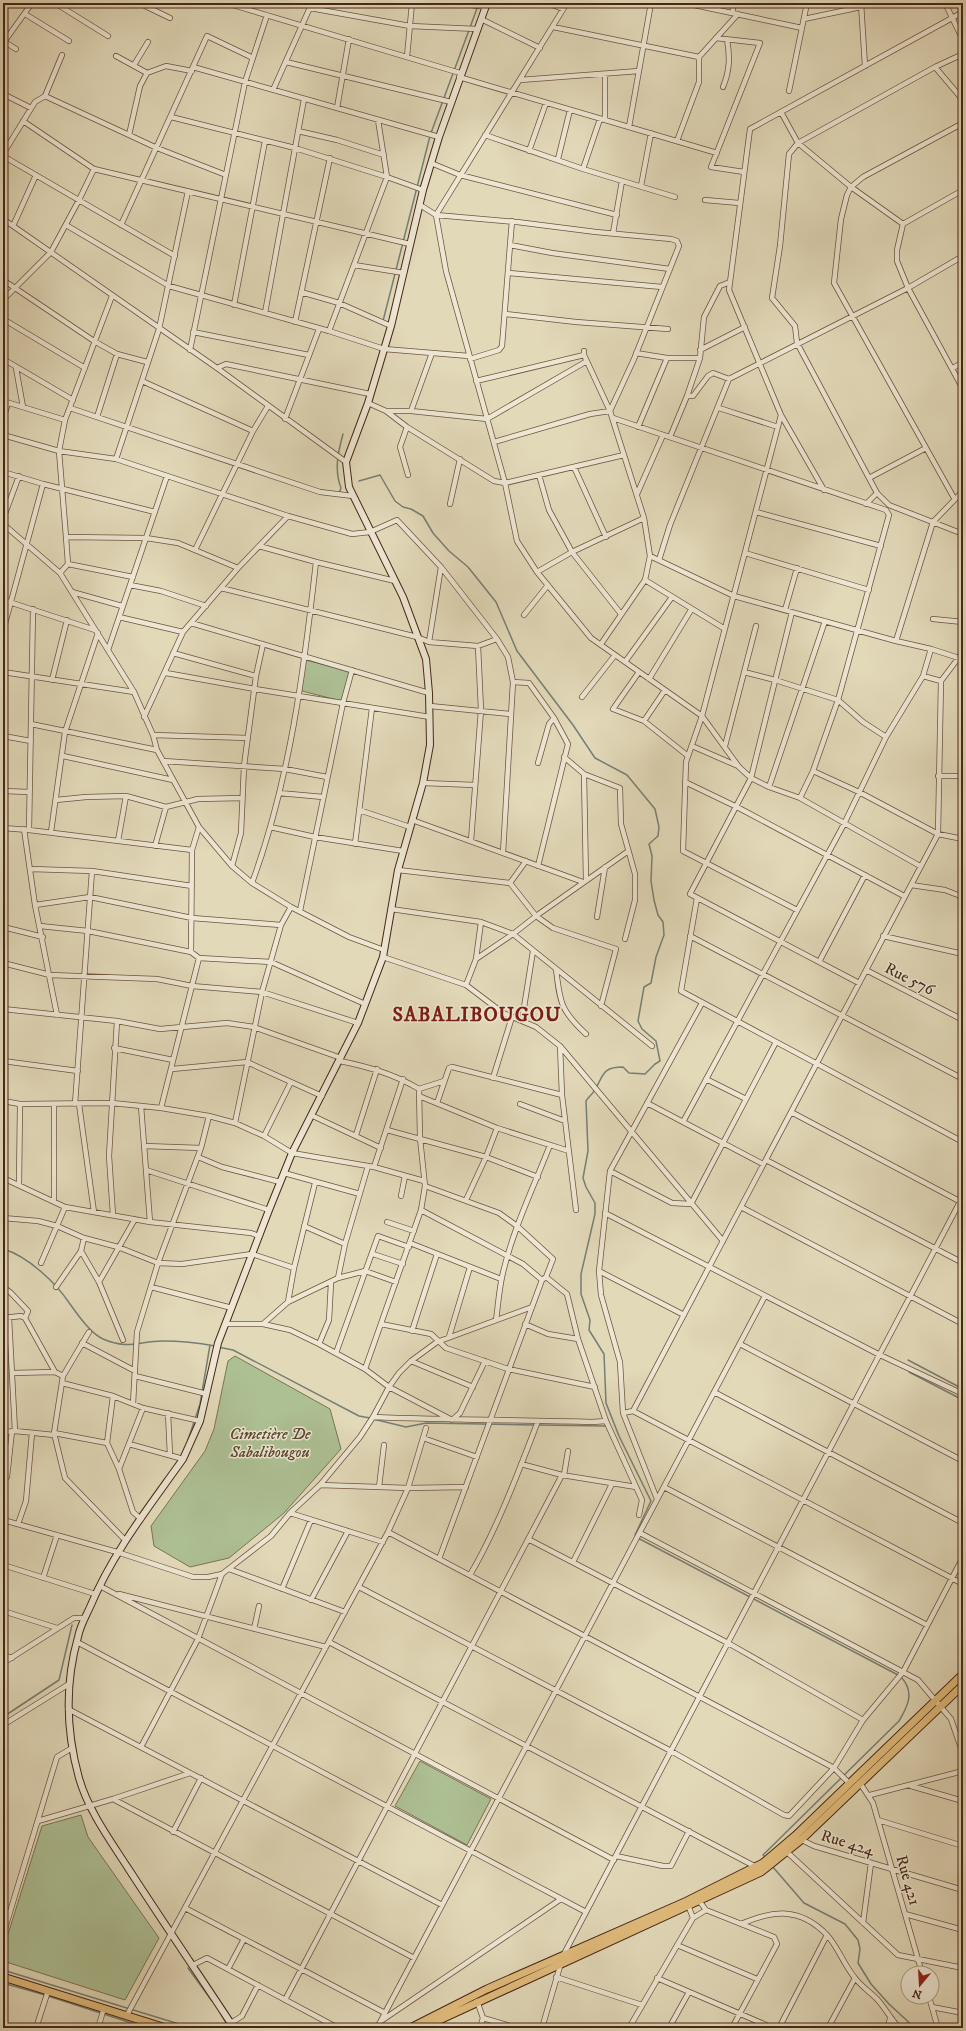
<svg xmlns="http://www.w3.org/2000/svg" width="966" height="2031" font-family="'IM FELL DW Pica',serif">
	<rect width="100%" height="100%" fill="#e2d9b9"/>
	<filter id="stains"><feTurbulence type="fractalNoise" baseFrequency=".005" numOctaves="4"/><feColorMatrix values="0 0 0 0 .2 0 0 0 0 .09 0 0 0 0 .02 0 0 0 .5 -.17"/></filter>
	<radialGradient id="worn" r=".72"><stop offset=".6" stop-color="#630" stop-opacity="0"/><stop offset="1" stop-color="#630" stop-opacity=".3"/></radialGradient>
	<path fill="#adc094" stroke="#7a7455" d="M 306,660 L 352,672 L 345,702 L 298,690 Z
		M 235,1356 L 330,1409 L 341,1449 L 284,1513 L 229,1558 L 190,1567 L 154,1546 L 151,1526 L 205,1451 L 214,1429 L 228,1361 Z
		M 420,1761 L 491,1799 L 467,1845 L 395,1806 Z
		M 81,1815 L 88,1837 L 159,1938 L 125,2000 L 3,1961 L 3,1950 L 42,1826 Z"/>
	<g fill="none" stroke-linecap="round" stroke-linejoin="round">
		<path stroke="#767f75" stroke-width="1.5" d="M 431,133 L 479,3
			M 383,321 L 430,136
			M 359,481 L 380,475 L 395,501 L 403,507 L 411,509 L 423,516 L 433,533 L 449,551 L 468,567 L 496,602 L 517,651 L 573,725 L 595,758 L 627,775 L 655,809 L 659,827 L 658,836 L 649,844 L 652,856 L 651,881 L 654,900 L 658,915 L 663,922 L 664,935 L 656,957 L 651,983 L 644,987 L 638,1021 L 642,1029 L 656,1041 L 660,1061 L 655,1064 L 645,1074 L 629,1073 L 623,1067 C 601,1067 604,1076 594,1091 C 592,1095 588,1097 586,1101 L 588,1151 L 583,1178 L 586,1187 L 595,1203 L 595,1214 L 581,1274 L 581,1294 L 590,1320 L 589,1330 L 604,1354 L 606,1403 L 619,1436 L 651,1501 L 635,1535 L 636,1537 L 898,1675
			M 339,493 L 341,488 C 334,470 338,452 343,434
			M 3,1249 C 28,1256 56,1283 70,1304 C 78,1315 91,1334 103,1339 C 128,1350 139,1341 163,1341 C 179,1341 199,1343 215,1346
			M 218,1347 L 233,1350 L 359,1416 L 370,1418
			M 908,1360 L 963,1389
			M 909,1372 L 963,1400
			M 373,1419 L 406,1427 L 426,1423 L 534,1425
			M 538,1425 L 606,1426
			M 188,1440 L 200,1404 L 210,1345
			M 3,1717 L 59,1680 L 72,1625
			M 766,1858 L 763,1855 L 899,1721 C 908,1706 915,1692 901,1677
			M 772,1866 L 804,1903 L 845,1924 L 858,1940 L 860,1949 L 858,1963 L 871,1984 L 889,2004 L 915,2028
			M 188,1968 L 212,2001
			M 3,1970 L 192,2028
			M 3,1983 L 45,1995
			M 48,1996 L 147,2028
			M 218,2009 L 229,2028"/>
		<g stroke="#6e543f" stroke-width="6">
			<path id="street" d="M 55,3 L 108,36
				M 139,3 L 170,18
				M 226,3 L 460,73
				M 456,3 L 486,7
				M 547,3 L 563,9
				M 567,3 L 436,215 L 446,271 L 505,483 L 517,541 L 537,572 L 591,638 L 702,716 L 739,767 L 751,778 L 769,787 L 800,798 L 920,866
				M 685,3 L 802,28
				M 733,3 L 733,13
				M 861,3 L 865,66
				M 945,3 L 963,40
				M 310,8 L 410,26 L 477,29
				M 25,14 L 69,41
				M 481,19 L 540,48
				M 804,19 L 861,7
				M 553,27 L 699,57
				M 716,38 L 760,43 L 711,167 L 744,172
				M 3,41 L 16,49
				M 4,42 L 32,3
				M 963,54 L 935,67 L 798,143 L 789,154 L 780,246 L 772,298 L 795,326 L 797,343 L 877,493 L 889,505 L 963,534
				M 116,56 L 147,73
				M 407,57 L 412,3
				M 286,62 L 451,102
				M 134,65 L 148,42
				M 193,67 L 439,137
				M 935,67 L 963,100
				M 459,77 L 717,153
				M 520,80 L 639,71
				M 723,87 C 730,70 730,57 727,39
				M 273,90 L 312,3
				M 789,91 L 807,3
				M 7,96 L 31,108
				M 45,96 L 62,55
				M 337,108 L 349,39
				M 781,112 L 798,143 L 851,187 L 903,224
				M 171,117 L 295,148 L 387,177 L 423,190
				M 605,120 L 605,74
				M 23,121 L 94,169 L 410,244
				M 629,127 L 651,3
				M 298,131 L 337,140 L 384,155
				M 129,135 L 140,86 L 147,73 L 166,66 L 192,71
				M 485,135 L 583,169 L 675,197
				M 677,141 L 699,82 L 699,57 L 738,14
				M 529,151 L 546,103
				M 3,154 L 35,102 L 45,96 L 157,148 L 226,175
				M 3,156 L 175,256
				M 558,159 L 570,110
				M 431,163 L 460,175 L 617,215
				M 583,169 L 600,119
				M 641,186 L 651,133
				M 963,190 L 903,224 L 897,250 L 897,261 L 908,288 L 963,389
				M 705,200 L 739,203
				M 420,205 L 436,215 L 517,222 L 596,232 L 671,239 L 677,241 L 679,246 L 634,359 L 610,411 L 590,414 L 494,442
				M 3,219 L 217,368 L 346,462
				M 66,225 L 169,286 L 329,331 L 384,349 L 469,356
				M 121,225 L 207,36 L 253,58
				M 13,226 L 36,175
				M 613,233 L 622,181
				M 510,245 L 512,221
				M 354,265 L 404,273
				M 509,273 L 662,287
				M 3,280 L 94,341 L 117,354 L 147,362
				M 301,292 L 339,303 L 391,326
				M 3,300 L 51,252 L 79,200 L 94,169
				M 234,305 L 265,141
				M 265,313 L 304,99
				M 505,314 L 576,322 L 668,329
				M 3,319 L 85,368
				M 295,322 L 330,158
				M 329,331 L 387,177 L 378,120
				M 193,332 L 309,355
				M 190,350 L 245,82 L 267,15
				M 700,350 L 745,327
				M 584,351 L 584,355 L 610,411 L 644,518 L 650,556 L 645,580 L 601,644
				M 636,353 L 667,358 L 700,358
				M 3,359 L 73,400
				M 470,359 L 499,350 L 502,346 L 510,245 L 552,253 L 670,269
				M 16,368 L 23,407
				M 217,368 L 226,364 L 370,394
				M 953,368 L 963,362
				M 142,381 L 253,431
				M 476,381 L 584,355
				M 687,396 L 693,396 L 708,376 L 713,373 L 729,379
				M 3,401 L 65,420
				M 368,403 L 386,411 L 407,427 L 494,481 L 505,483 L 624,455
				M 70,408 L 320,492 L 353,496
				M 719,408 L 778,427
				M 386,411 L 411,411 L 487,419 L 587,361
				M 411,411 L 432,353
				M 781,415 L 702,716 L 686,762 L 683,851 L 797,910
				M 97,417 L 117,354
				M 613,418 L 886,510 L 889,515 L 838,700 L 813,771 L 800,798
				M 3,419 L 8,403
				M 285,419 L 319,329
				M 407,427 L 400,447 L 408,475
				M 638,427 L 667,358
				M 3,435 L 59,451 L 65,420 L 112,296
				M 670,437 L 687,396 L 700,358 L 704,317 L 720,286 L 730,282
				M 116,459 L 159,329 L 188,191
				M 574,467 L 606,537
				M 3,472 L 43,484 L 155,512
				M 539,475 L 549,510 L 572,552 L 621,614
				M 869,478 L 926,448
				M 824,490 L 781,415 L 729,290 L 750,129 L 963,12
				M 637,494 L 663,435
				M 954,498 L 834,283 L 841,219 L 847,195 L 851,187 L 863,177 L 963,123
				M 450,504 L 460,459
				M 866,504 L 877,493
				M 756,512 L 881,546
				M 3,519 L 19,476
				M 3,524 L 60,573 L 134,692 L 153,735 L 157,750 L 199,827 L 232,866 L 252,883 L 291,907 L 349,937 L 384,950
				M 66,537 L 59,451 L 116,459 L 288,516
				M 259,546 L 316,562 L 395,581
				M 195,550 L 253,431 L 268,406
				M 745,553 L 869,590
				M 650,556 L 734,596 L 896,641
				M 659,560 L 670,525 L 729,379 L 908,288 L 963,256
				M 537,572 L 572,552 L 644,518
				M 60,573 L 68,564
				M 133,577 L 68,564 L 66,537 L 146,538 L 178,543 L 238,568
				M 645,580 L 725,629
				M 130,585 L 161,591 L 206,606
				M 221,588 L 417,637 L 429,642 L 478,646 L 497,639
				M 72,592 L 122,606
				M 3,600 L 95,630
				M 785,610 L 797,568
				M 792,612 L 751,778 L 690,894 L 859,983
				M 524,615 L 548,585
				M 119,617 L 183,632
				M 933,619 L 963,622
				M 191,623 L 429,693
				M 3,631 L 43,484
				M 429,642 L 441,567
				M 108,650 L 167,476
				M 173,653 L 256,676
				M 959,658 L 931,649 L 896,641 L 933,522 L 963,491
				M 625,662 L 672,597
				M 3,672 L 134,692
				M 639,672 L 613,709 L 644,721 L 688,756
				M 744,672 L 775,680 L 838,700 L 863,722 L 886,737
				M 166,673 L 255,689 L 430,717
				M 923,676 L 941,681
				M 649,679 L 691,610
				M 52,680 L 67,620
				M 513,682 L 529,683 L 554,718 L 568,744 L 538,866
				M 582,697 L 615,655
				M 430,706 L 511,714
				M 144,717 L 183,632 L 238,568 L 288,516 L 352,534 L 370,532 L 397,520 L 441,567 L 497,639 L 508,657 L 513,682 L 503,853
				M 644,721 L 665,690
				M 31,724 L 157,750
				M 153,735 L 248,738
				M 3,736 L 31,741
				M 692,746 L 738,766
				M 725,746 L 756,626
				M 63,756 L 173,780
				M 564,757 L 584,774 L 620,788 L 621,824 L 635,874 L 635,900 L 625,939
				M 163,761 L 285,769 L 327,777
				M 538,763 L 549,724 L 554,718
				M 813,771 L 859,792 L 938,834 L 963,839
				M 584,774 L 586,880
				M 938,776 L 963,776
				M 685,782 L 737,807 L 904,896
				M 423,783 L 475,785
				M 769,787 L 825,621
				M 3,791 L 29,792
				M 279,793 L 323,797
				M 56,800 L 86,797 L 126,796 L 166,807 L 198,799 L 242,798
				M 359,810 L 410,827
				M 412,820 L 583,882
				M 270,827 L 315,837 L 403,851
				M 3,828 L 29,830 L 192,850
				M 24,829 L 35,905 L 57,1015
				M 29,830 L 33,609
				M 51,832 L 65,732 L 98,633
				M 118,841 L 126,796
				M 471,841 L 481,710 L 478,646
				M 355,844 L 372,708
				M 155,846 L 166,807
				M 232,866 L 241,833 L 244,766 L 256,676 L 263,644
				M 31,869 L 92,871 L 192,886
				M 398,870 L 510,883 L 536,916 L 553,928 L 616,949 L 601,1006
				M 252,883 C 290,780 304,670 316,562
				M 510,883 L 526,861
				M 911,885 L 945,890 L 963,897
				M 697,898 L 681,991 L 963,1142
				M 35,905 L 90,897 L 192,918 L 281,925
				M 391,909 L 481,922 L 513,934 L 652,1046
				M 300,911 L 343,703 L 352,670
				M 597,917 L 605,867
				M 40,926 L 88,931 L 191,952 L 199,958 L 271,962 L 365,1004
				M 3,927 L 43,937
				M 690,936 L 963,1079
				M 883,936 L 963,954
				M 191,952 L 192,850 L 199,827
				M 383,957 L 466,985 L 503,1013 L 536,1027 L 560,1046 L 723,1241
				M 476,959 L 481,922
				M 819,962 L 865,875
				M 3,963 L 50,975 L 157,979 L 192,986 L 262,992 L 358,1023
				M 556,969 C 560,1002 560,1010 586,1034
				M 866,970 L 963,1020
				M 466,985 L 476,959 L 513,934 L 536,916 L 627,852
				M 3,1009 L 117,1021 L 160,1029 L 227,1023 L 254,1027 L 341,1058
				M 522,1020 L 533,951
				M 560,1046 L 562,1095
				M 114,1048 L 173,1060
				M 3,1061 L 78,1071
				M 340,1061 C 369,1067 394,1074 419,1089 L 444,1081
				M 172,1069 L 247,1062 L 322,1096
				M 493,1078 L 512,1017
				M 706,1079 L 746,1099
				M 419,1096 L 497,1128 L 569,1151
				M 3,1101 L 20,1104 L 112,1103 L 161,1108 L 209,1116 L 235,1123 L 264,1136 L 292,1153 L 374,1167 L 424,1181
				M 437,1103 L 449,1068 L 452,1067 L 562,1095 L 576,1210
				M 647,1103 L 763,1164
				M 75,1104 L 92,871
				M 79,1104 L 94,1212
				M 520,1104 L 565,1121
				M 141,1106 L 150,1222
				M 161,1108 L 199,958
				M 791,1112 L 963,1203
				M 313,1116 L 381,1148
				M 683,1122 L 844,824 L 886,737 L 923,676 L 931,649
				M 235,1123 L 262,992 L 281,925 L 291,907
				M 497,1128 L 486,1157 L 538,1177
				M 387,1130 L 486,1157 L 466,1200
				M 356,1135 L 377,1069
				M 264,1136 L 291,1082
				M 144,1146 L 201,1148
				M 198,1157 L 222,1167 L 280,1182
				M 766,1160 L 963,1263
				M 374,1167 L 403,1079
				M 146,1170 L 269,1210
				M 610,1171 L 672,1203 L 691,1204 L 776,1042
				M 284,1173 L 360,1194
				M 3,1178 L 65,1207 L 150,1222 L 251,1233 L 259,1236
				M 19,1185 L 20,1104
				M 425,1186 L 499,1213 L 517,1226 L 553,1259 L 546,1277 L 542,1280 L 439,1559
				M 401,1196 L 405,1176
				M 54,1201 L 54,1104
				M 741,1207 L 963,1324
				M 421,1210 L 523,1264 L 542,1280
				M 605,1213 L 880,1355 L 963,1394
				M 113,1215 L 109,1156 L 117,1021
				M 3,1218 L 38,1221 L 57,1226 L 84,1238 L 118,1247 L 158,1263 L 182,1264 L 252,1254 L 294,1268
				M 387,1222 L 414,1231
				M 304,1226 L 345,1244
				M 410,1243 L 501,1279
				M 81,1251 L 99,1282 L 123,1340
				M 373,1254 L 403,1264
				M 41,1263 L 65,1207
				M 599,1271 L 684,1315
				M 546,1277 L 567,1294 L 578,1339 L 606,1421 L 642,1500 L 639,1515
				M 338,1278 L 345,1244 L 368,1166
				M 99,1282 L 135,1219
				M 3,1287 L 11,1293 L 28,1311 L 25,1318
				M 56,1287 L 81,1251 L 84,1238
				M 151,1287 L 232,1308
				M 288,1302 L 294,1268 L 315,1183
				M 3,1318 L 21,1316 L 25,1318 L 55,1372 L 63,1376 L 54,1433 L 65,1478 L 125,1540
				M 9,1318 L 15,1431
				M 496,1320 C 498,1306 499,1291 502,1277 C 512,1231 533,1189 550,1145
				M 225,1324 L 263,1324 L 288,1302 L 338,1278 L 365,1271 L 396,1282
				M 263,1324 L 290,1330 L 319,1344 L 365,1369 L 389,1387 L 452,1420 L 460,1413 L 485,1361
				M 381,1324 L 431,1334 L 446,1348 L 508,1369 L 595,1387
				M 525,1324 L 548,1334 L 578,1339
				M 412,1331 L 437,1254
				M 449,1337 L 470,1267
				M 82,1343 L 135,1371
				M 319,1344 L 329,1320 L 331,1283
				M 740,1344 L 963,1461
				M 336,1353 L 378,1236 L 409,1247
				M 411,1361 L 473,1387
				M 365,1369 L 421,1210 L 425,1186 L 420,1138 L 419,1089
				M 12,1373 L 55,1372
				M 63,1376 L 89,1332
				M 135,1376 L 207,1394
				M 62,1383 L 113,1396 L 143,1408 L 200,1421
				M 714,1392 L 963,1523
				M 113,1396 L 107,1443 L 119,1469 L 133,1512 L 141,1519
				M 133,1404 L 137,1332 L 158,1263 L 201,1148 L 209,1116
				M 633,1411 L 938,834 L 941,681 L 963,652
				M 168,1413 L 170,1455
				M 623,1413 L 633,1411 L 963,1584
				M 373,1417 C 446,1420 519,1420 592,1422 L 606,1421
				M 3,1432 L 15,1431 L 54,1435
				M 54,1433 L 107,1443
				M 423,1438 L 477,1457
				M 129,1444 L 183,1459
				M 521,1464 L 562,1475 L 636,1487
				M 119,1469 L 143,1408
				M 564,1475 L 568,1451
				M 3,1481 L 7,1477 L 12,1431
				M 320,1485 L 408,1488 L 466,1487
				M 379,1487 L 384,1445
				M 664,1487 L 927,1625
				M 657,1499 L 623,1413 L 620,1362 L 601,1295 L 599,1271 L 610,1171 L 702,1003
				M 290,1513 L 383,1542
				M 3,1520 L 117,1552 L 193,1577 L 208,1577 L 222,1574
				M 18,1524 L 26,1501 L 32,1433
				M 388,1532 L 834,1768 L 849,1783
				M 640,1533 L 918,1680 L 951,1719 L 963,1754
				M 528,1539 L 728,1643 L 863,1720
				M 573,1562 L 612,1484
				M 3,1565 L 95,1594
				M 229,1569 L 345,1612
				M 470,1575 C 498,1527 518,1473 538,1421
				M 43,1578 L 57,1535
				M 100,1586 L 614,1860
				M 359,1587 L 671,1751 L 784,1815 L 789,1816 L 834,1768 L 863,1720 L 903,1672 L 963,1557
				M 282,1589 L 311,1520
				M 119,1594 L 326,1647
				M 311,1600 L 348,1531
				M 3,1611 L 57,1628
				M 254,1629 L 259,1606
				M 77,1642 L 586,1912
				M 329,1642 L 758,1868
				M 3,1655 L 12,1658
				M 3,1663 L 74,1618 L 85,1618
				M 68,1709 L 442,1905
				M 3,1725 L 69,1684
				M 141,1747 L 198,1639 L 222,1574 L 271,1536 L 290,1513 L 320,1485 L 360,1437 L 373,1417 L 389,1387 L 399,1373 L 411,1361 L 437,1342 L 532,1307
				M 860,1783 L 873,1803 L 922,1973
				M 911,1786 L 963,1801
				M 870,1795 L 963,1771
				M 113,1799 L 414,1958
				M 878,1820 L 963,1846
				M 38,1821 L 113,1799 L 190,1773
				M 173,1832 L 201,1778
				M 800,1839 L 814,1846 L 963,1890
				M 787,1852 L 898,1955 L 963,1968
				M 616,1856 L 663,1866 L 671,1866 L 689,1831
				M 700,1902 L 706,1910 L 774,1937 L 777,1944 L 732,2028
				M 688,1905 L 693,1918
				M 185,1908 L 385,2013
				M 905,1914 L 963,1930
				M 863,1923 L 871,1863
				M 741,1924 C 773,1910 800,1907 827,1935 C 838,1947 844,1965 855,1978 C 861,1986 870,1992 877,1999 C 885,2008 891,2019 899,2028
				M 3,1935 L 57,1757 L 72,1748
				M 677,1945 L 757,1979
				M 564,1954 L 963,1196
				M 193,1965 L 207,1958 L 338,2028
				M 228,1969 L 244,1939
				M 556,1977 L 642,2005
				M 657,1978 L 773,2028
				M 929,1997 L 938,2028
				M 285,2000 L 562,1475
				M 477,2001 L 483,2018 L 480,2028
				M 932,2007 L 963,2013
				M 127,2015 L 388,1532 L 408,1488 L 426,1428
				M 483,2018 L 517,2028
				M 381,2021 L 561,1899
				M 231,2023 L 242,2016 L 258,1985
				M 36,2028 L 48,1991
				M 98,2028 L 104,2008
				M 377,2028 L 765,1296
				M 542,2028 L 561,1963
				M 629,2028 L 693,1918 L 706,1910
				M 669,2028 L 689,1992
				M 779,2028 L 827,1935
				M 828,2028 L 855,1978
				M 888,2028 L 890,2018"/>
		</g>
		<g stroke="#472716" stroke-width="8">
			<path id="secondary" d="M 234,2028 C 199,1975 163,1922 128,1868 C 110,1840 88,1810 79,1778 C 66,1731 65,1683 78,1637 C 80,1626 86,1616 90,1607 C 113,1552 149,1507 183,1459 L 200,1421 L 218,1343 L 269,1210 L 292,1153 L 358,1023 L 383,957 L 398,870 L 423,783 L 430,745 L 429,693 L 426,659 L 403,597 L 349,487 L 346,462 L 368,403 L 391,326 L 423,190 L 439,137 L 487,3"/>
		</g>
		<g stroke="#472716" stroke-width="9">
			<path id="primary" d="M 3,1977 L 166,2028
				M 410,2028 L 487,1989 L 687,1901 L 763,1863 L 796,1835 L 963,1674
				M 422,2028 L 761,1872 L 801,1840 L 963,1685"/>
		</g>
		<use href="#street" stroke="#ece6d2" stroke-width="4.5"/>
		<use href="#secondary" stroke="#ece6d2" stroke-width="6"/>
		<use href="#primary" stroke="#e1bc7c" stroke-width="7"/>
	</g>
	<g text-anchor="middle" stroke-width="3" stroke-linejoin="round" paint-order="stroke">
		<g font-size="16" fill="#472716" stroke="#ece6d2">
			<text transform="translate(910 978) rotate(27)" y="6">Rue 576</text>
			<text transform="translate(848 1842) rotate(17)" y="6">Rue 424</text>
			<text transform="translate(909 1880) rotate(74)" y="6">Rue 421</text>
		</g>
		<g font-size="16" font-style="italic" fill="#5b462f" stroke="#ece6d2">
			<text x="270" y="1439">Cimetière De<tspan x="270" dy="18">Sabalibougou</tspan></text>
		</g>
		<g font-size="20" font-weight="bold" letter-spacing="1" fill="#7a1f14" stroke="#ece6d2">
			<text x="477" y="1021">SABALIBOUGOU</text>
		</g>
	</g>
	<rect width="966" height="2031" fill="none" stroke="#e2d9b9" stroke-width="16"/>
	<rect x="4" y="4" width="958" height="2023" fill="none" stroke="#472716" stroke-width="2"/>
	<rect x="8" y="8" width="950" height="2015" fill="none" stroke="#472716"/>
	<g transform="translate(920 1985) rotate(198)"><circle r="19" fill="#ece6d2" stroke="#aa9a87"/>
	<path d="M0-3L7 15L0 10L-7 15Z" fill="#8f2418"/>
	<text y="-6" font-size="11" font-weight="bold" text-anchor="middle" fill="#472716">N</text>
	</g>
	<rect width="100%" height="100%" filter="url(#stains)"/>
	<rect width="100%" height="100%" fill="url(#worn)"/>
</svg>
